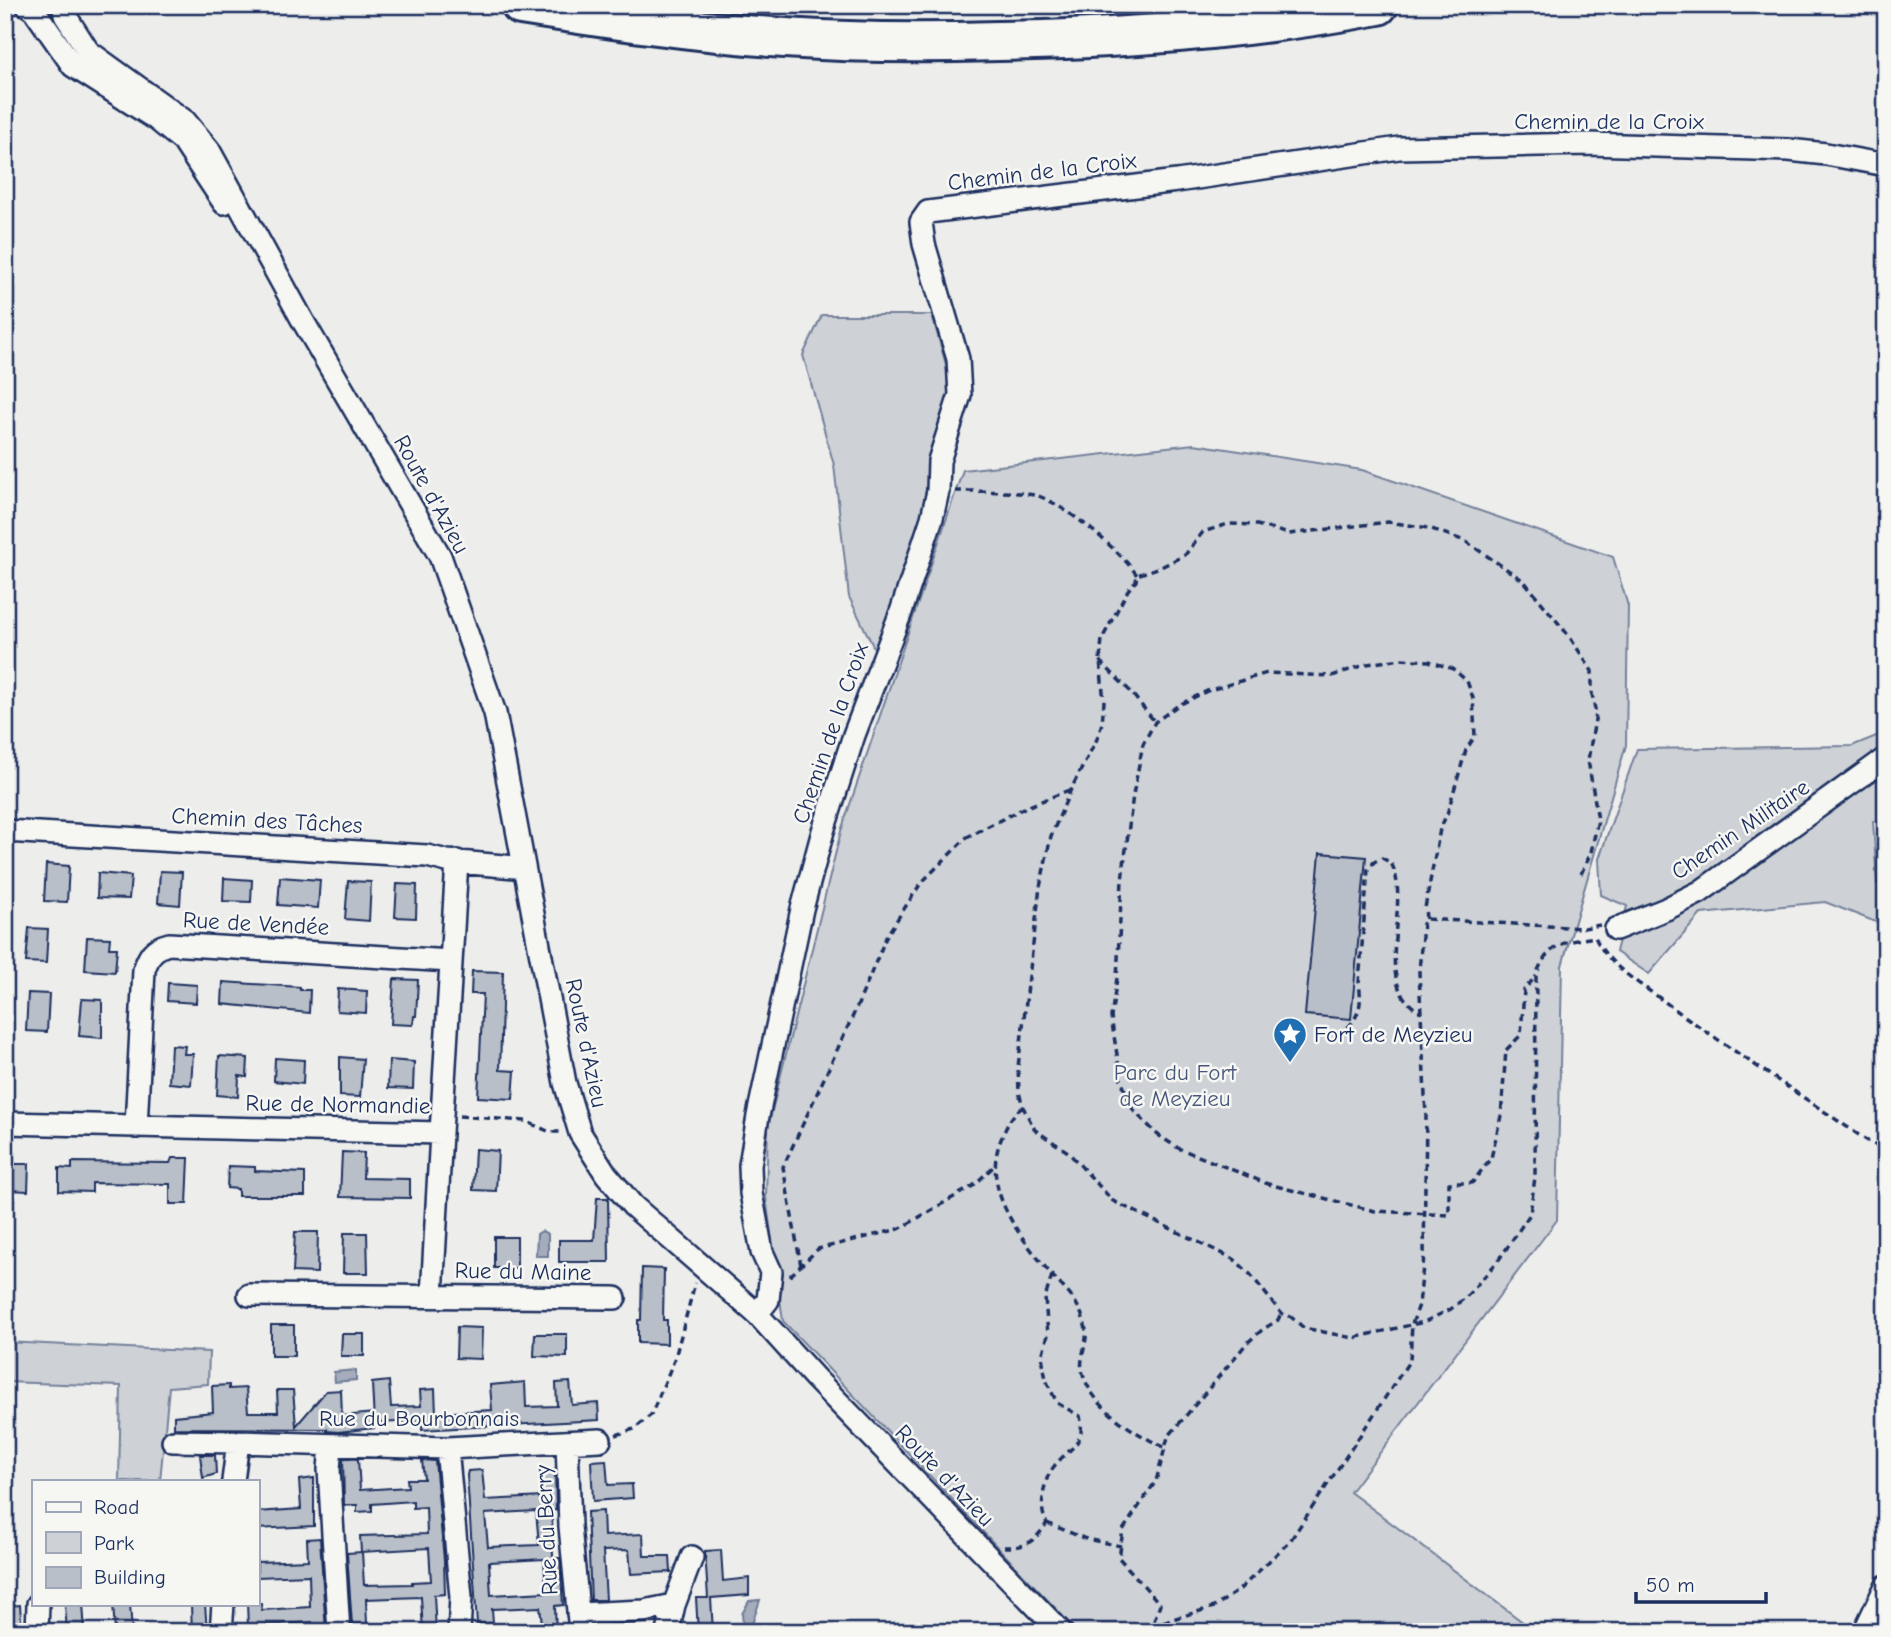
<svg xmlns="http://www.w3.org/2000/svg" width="1891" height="1637" font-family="'Comic Neue',sans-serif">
	<rect width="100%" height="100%" fill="#edeeec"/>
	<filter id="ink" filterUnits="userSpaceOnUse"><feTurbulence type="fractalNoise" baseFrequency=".0143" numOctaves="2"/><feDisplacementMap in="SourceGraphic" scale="14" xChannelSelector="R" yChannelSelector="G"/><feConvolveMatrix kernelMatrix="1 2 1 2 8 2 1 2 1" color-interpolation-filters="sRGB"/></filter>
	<g filter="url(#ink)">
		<path fill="#ced2d7" stroke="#74809a" stroke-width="2" d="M 822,315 L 932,315 L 952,386 L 930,461 L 924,517 L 875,650 L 849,597 L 834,465 L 803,355 Z
			M 1194,444 L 1362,470 L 1613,557 L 1628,606 L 1626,745 L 1562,966 L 1557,1220 L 1350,1492 L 1536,1632 L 1272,1632 L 1268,1629 L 1264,1632 L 1078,1632 L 783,1321 L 766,1197 L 768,1127 L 841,831 L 963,470 Z
			M 1886,732 L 1886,823 L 1873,821 L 1877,884 L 1886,883 L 1886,926 L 1825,902 L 1701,914 L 1649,974 L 1616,952 L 1627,906 L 1601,895 L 1599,859 L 1637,749 L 1852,746 Z
			M 5,1342 L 209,1352 L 208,1384 L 169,1387 L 160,1481 L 119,1481 L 121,1386 L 5,1382 Z"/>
		<path fill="#a5acbc" stroke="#6e7a96" stroke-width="2" d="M 542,1231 L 548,1234 L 548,1256 L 536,1256 L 537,1234 Z
			M 356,1370 L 356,1380 L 335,1382 L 334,1372 Z
			M 760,1600 L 752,1624 L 743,1625 L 742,1614 L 749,1601 Z"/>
		<path fill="#b9bfc8" stroke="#1b2f5e" stroke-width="2" fill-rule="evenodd" d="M 1320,853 L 1366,857 L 1351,1019 L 1305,1015 Z
			M 46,864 L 69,866 L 67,902 L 44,901 Z
			M 160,871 L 182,872 L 180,905 L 158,903 Z
			M 98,873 L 131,876 L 129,899 L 97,898 Z
			M 280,877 L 320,880 L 318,908 L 278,905 Z
			M 224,878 L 252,880 L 251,902 L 223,901 Z
			M 348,881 L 371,882 L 369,921 L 345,919 Z
			M 397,884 L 417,885 L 416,918 L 395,917 Z
			M 29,928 L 48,929 L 46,963 L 26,962 Z
			M 87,937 L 110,938 L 109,948 L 117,948 L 115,972 L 85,970 Z
			M 472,971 L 503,972 L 500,1070 L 515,1071 L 513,1099 L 478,1097 L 483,994 L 471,994 Z
			M 394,979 L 418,980 L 416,1016 L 414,1016 L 413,1025 L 391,1024 Z
			M 223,982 L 300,987 L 300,990 L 310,990 L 309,1013 L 222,1004 Z
			M 168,983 L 197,985 L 196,1003 L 167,1001 Z
			M 338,989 L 367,991 L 366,1013 L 337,1011 Z
			M 28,993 L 49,994 L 47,1032 L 26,1031 Z
			M 82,999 L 102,1000 L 102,1038 L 79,1036 Z
			M 171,1045 L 185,1046 L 184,1054 L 193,1054 L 191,1085 L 169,1083 Z
			M 219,1056 L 248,1058 L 247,1077 L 239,1076 L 238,1097 L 217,1095 Z
			M 340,1057 L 363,1059 L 360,1097 L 340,1096 Z
			M 275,1058 L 304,1060 L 303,1084 L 274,1081 Z
			M 389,1060 L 414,1062 L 413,1089 L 388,1088 Z
			M 475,1149 L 498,1151 L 496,1191 L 473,1190 Z
			M 342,1152 L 364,1153 L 363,1178 L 410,1179 L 410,1198 L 340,1197 Z
			M 172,1158 L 189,1158 L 187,1204 L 170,1204 L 170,1184 L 92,1183 L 92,1192 L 59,1191 L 59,1168 L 72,1169 L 72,1162 L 170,1163 Z
			M 9,1164 L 29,1164 L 28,1191 L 9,1190 Z
			M 228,1166 L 255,1167 L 255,1171 L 305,1173 L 305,1196 L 238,1196 L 238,1189 L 227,1188 Z
			M 597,1198 L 608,1198 L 609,1262 L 559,1262 L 559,1240 L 594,1240 Z
			M 295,1232 L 318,1232 L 317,1273 L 293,1272 Z
			M 344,1233 L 367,1233 L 368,1273 L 343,1273 Z
			M 494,1237 L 517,1237 L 517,1268 L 494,1268 Z
			M 642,1268 L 664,1269 L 663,1320 L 667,1320 L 667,1344 L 638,1343 L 638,1320 L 641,1320 Z
			M 271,1325 L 294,1325 L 294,1356 L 271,1356 Z
			M 457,1327 L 482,1328 L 481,1359 L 456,1358 Z
			M 342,1334 L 364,1334 L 364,1356 L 341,1356 Z
			M 535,1334 L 567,1334 L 567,1357 L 534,1356 Z
			M 389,1381 L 391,1407 L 421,1406 L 420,1390 L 435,1389 L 436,1413 L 492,1410 L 490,1385 L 525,1382 L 526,1407 L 557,1406 L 556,1383 L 570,1382 L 572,1405 L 598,1403 L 599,1420 L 422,1430 L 422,1421 L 374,1423 L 372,1383 Z
			M 229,1385 L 229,1389 L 246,1388 L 248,1412 L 278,1412 L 277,1390 L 293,1390 L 296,1426 L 326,1391 L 341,1390 L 342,1416 L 374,1413 L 374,1428 L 338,1432 L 327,1431 L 327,1429 L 174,1428 L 174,1416 L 213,1412 L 212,1386 Z
			M 200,1455 L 215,1455 L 216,1474 L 203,1478 Z
			M 343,1458 L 358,1459 L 360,1490 L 408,1487 L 407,1479 L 424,1479 L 422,1460 L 435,1461 L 444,1560 L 445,1594 L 434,1595 L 436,1632 L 423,1632 L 421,1597 L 366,1599 L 367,1624 L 352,1625 L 347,1553 L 362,1552 L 364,1585 L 412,1584 L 412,1582 L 431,1581 L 429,1548 L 361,1552 L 360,1536 L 427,1534 L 426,1507 L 413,1508 L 413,1501 L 372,1504 L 372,1511 L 357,1512 L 357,1505 L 344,1505 Z
			M 606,1460 L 608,1485 L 632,1484 L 633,1498 L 593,1501 L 591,1461 Z
			M 482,1470 L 485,1500 L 543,1497 L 540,1471 L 555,1470 L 556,1510 L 552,1511 L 553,1558 L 560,1558 L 563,1605 L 555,1606 L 556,1632 L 543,1632 L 540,1607 L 492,1609 L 493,1623 L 477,1624 L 467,1475 L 468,1471 ZM 536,1511 L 539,1545 L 488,1547 L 485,1514 ZM 544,1559 L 546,1592 L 491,1595 L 489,1562 Z
			M 314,1478 L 314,1526 L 257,1529 L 257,1512 L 301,1509 L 299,1480 Z
			M 603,1511 L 604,1536 L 643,1534 L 644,1556 L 670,1556 L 671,1572 L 631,1574 L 629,1550 L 603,1551 L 606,1600 L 591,1600 L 587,1512 Z
			M 320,1538 L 326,1632 L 312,1632 L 312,1622 L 248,1626 L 247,1604 L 261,1604 L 262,1610 L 310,1607 L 309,1575 L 257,1577 L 257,1562 L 308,1560 L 307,1539 Z
			M 721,1550 L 723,1581 L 749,1578 L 749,1595 L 711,1598 L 713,1632 L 698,1632 L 696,1598 L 708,1598 L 705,1551 Z
			M 65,1604 L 83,1604 L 85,1632 L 67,1632 Z
			M 113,1604 L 130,1604 L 132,1632 L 115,1632 Z
			M 191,1604 L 205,1604 L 207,1632 L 192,1632 Z
			M 20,1605 L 22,1632 L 7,1632 L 7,1606 Z"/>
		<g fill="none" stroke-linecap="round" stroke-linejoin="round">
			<g stroke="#1b2f5e" stroke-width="26">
				<path id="street" d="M 27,5 L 34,10 L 73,66 L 156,119 L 183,141 L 224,203
					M 63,5 L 65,15 L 88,51 L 185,121 L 209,150 L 303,321 L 440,556 L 495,713 L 565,1083 L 580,1133 L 606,1174 L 633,1206 L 757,1314 L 815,1378 L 1061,1632
					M 5,831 L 427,856 L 447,861 L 515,867 L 524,866
					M 1616,929 L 1666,909 L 1700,892 L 1886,758
					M 5,1123 L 441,1133 L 457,861
					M 136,1127 L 144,970 C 149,955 153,948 169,944 L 451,961
					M 249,1295 L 615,1298
					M 432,1296 L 441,1133
					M 757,1314 L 768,1300 L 771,1272 L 762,1252 L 751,1193 L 750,1165 L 758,1116 L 802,909 L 823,831 L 854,735 L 901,612 L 932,518 L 938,491 L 939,461 L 960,395 L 958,359 L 924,244 L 921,222 L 928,212 L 1177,181 L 1399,148 L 1589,144 L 1789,150 L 1826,154 L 1886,165
					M 173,1441 L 238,1442
					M 567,1442 L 570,1526 L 580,1632
					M 331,1446 L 329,1469 L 339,1632
					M 447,1448 L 461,1597 L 459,1632
					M 233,1481 L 238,1442 L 447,1448 L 600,1440
					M 578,1614 L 644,1611 L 674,1605
					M 37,1632 L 38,1604
					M 221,1632 L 223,1604
					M 668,1632 L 674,1605 L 692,1557
					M 1864,1632 L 1886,1586"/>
			</g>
			<g stroke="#1b2f5e" stroke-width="44">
				<path id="highway" d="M 521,5 C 609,19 697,32 785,38 C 856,43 927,43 998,41 C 1125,39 1252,29 1378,5"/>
			</g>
			<path stroke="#1b2f5e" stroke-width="3.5" stroke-dasharray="7 5" stroke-linecap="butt" d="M 955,491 C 973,491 1027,491 1041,497 C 1072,510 1118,549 1137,575
				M 1100,661 L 1129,690 L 1155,722
				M 1581,874 L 1591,852 L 1598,820 L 1588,760 L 1596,714 L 1592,694 L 1592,671 L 1569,636 L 1524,581 L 1465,541 L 1429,528 L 1388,522 L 1289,534 L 1257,525 L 1228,524 L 1203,532 L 1185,555 L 1163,566 L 1137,575 L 1136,581 L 1128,590 L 1102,639 L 1100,660 L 1104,702 L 1102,723 L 1097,739 L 1071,789 L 1051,836 L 1040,887 L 1018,1067 L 1019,1092 L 1023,1107 L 1035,1130 L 1068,1152 L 1113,1201 L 1234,1259 L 1251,1275 L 1281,1313 L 1291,1317 L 1304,1328 L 1353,1338 L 1424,1322 L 1451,1309 L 1467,1296 L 1498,1261 L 1530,1214 L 1535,1177 L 1536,975 C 1549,943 1563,942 1595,937 C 1608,966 1641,984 1665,1002 C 1732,1051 1801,1095 1869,1142 L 1886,1150
				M 1426,919 L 1425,908 L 1440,829 L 1447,814 L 1466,750 L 1475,736 L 1473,698 L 1467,681 L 1453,669 L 1429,661 L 1401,659 L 1367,664 L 1332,676 L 1267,673 L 1207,691 L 1177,706 L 1155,722 L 1143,744 L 1133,795 L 1122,880 L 1117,978 L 1111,1017 L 1121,1080 L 1133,1110 L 1158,1135 L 1178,1148 L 1268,1184 L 1375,1211 L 1449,1215 L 1449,1183 L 1472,1183 L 1491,1158 L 1501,1116 L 1506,1050 L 1521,1035 L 1524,990 L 1536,976
				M 1339,1036 C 1358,1019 1363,1009 1359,983 L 1368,869 L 1374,862 L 1382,858 L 1391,863 C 1413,902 1369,986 1421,1012
				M 1023,1107 C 1012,1114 1007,1125 1002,1137 C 979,1188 1020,1237 1051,1274 C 1060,1285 1072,1295 1078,1307 C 1083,1316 1087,1328 1086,1338 C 1085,1348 1080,1360 1082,1370 C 1090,1407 1134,1433 1166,1448
				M 459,1116 L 525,1121 L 550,1132 L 561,1132
				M 801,1266 L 783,1167 L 857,1007 L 887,935 L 921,883 L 967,837 L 1024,808 L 1069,790
				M 790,1276 L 818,1249 L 899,1229 L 973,1186 L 993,1167
				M 616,1435 L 634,1429 L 651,1415 L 675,1358 L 695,1283
				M 1047,1523 L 1086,1539 L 1121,1546
				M 1004,1547 C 1027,1548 1035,1541 1047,1523 C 1042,1515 1042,1507 1043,1497 C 1044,1488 1046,1478 1051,1471 C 1064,1449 1087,1448 1080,1416 L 1057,1403 L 1046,1380 L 1042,1356 L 1048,1335 L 1045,1298 L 1052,1275
				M 1152,1627 L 1176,1618 L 1214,1607 L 1239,1590 L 1290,1541 L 1410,1360 L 1412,1324 L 1419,1305 L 1424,1256 L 1426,1116 L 1419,972 L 1423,924 L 1426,919 L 1584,928 L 1600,925
				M 1150,1632 L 1160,1604 L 1119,1558 L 1123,1530 L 1156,1481 L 1168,1437 L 1247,1343 L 1262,1330 L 1278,1320 L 1281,1313"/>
			<use href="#street" stroke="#f6f6f2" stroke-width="21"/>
			<use href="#highway" stroke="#f6f6f2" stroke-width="38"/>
		</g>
	</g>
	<defs>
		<g id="sight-pin" transform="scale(1.75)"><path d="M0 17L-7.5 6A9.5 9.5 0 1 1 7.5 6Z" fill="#1f6fb2" stroke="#f6f6f2"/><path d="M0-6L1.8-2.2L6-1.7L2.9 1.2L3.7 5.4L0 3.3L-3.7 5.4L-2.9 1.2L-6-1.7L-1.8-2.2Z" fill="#fff"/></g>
	</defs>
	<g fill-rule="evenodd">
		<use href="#sight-pin" x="1290" y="1034"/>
	</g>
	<g text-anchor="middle" stroke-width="5" stroke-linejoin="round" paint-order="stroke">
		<g font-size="23" fill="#1b2f5e" stroke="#f6f6f2">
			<text x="1609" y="129">Chemin de la Croix</text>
			<text transform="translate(1042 171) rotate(-7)" y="8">Chemin de la Croix</text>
			<text transform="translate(432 494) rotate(61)" y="8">Route d'Azieu</text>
			<text transform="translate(830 733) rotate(-71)" y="8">Chemin de la Croix</text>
			<text transform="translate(267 820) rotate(3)" y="8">Chemin des Tâches</text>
			<text transform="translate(1740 829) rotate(-34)" y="8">Chemin Militaire</text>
			<text transform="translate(256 923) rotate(3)" y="8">Rue de Vendée</text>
			<text transform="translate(587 1043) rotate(78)" y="8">Route d'Azieu</text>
			<text transform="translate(338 1104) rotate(1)" y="8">Rue de Normandie</text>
			<text transform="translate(523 1271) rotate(1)" y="8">Rue du Maine</text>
			<text x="419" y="1426">Rue du Bourbonnais</text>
			<text transform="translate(945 1475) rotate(46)" y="8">Route d'Azieu</text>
			<text transform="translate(546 1530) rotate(-93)" y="8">Rue du Berry</text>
		</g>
		<g font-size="23" fill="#1b2f5e" stroke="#f6f6f2" text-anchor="start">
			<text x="1314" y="1042">Fort de Meyzieu</text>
		</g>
		<g font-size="23" fill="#48587c" stroke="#f6f6f2">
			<text x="1175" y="1080">Parc du Fort<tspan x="1175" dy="26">de Meyzieu</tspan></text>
		</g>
	</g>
	<rect width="1891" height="1637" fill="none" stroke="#f6f6f2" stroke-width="28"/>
	<rect x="14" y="14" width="1863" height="1609" fill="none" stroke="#1b2f5e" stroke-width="2.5" filter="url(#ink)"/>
	<rect x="32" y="1480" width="228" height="126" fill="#f6f6f2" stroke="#9ea6b7" stroke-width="2"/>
	<rect x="46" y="1502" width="35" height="10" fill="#f6f6f2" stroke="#9ea6b7" stroke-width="2"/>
	<text x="94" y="1514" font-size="21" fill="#1b2f5e">Road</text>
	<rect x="46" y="1532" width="35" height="21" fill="#ced2d7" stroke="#9ea6b7" stroke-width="2"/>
	<text x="94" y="1550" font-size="21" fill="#1b2f5e">Park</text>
	<rect x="46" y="1567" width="35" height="21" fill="#b9bfc8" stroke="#9ea6b7" stroke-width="2"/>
	<text x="94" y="1584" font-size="21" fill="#1b2f5e">Building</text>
	<path d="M1636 1592v10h130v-10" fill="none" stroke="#1b2f5e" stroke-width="3.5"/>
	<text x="1646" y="1592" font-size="21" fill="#1b2f5e" stroke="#f6f6f2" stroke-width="5" paint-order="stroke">50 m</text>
</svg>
